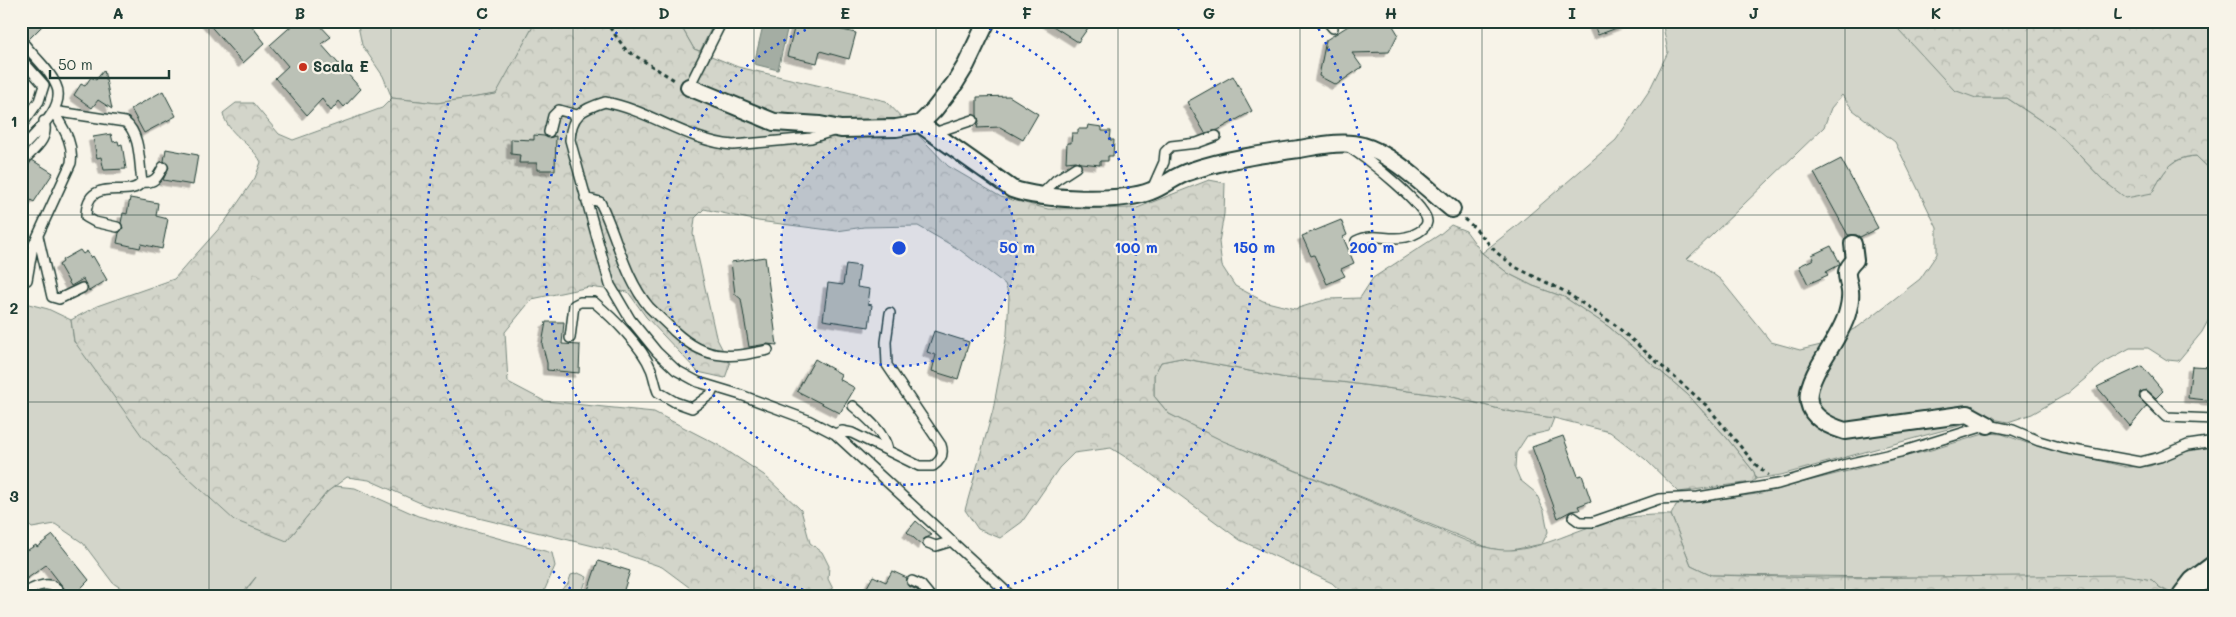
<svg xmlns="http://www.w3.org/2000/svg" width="2236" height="617" font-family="Mali,sans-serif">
	<defs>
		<pattern id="forest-crowns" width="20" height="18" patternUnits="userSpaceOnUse" patternTransform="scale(1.25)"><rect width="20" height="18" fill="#d3d5ca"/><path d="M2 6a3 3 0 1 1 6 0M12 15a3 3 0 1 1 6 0" fill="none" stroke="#b5b8ae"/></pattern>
		<filter id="shadow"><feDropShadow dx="-4.5" dy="4.5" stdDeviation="0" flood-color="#0004"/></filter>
	</defs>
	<rect width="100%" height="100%" fill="#f7f3e8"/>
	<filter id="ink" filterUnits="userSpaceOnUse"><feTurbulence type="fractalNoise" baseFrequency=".02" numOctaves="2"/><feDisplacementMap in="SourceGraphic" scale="10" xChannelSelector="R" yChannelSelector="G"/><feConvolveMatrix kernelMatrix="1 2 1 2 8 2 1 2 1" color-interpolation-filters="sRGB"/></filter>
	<g filter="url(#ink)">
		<path fill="#d3d5ca" stroke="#79897f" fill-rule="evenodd" d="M 357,21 L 536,21 L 497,94 L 437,103 L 392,98 L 383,76 L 362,45 Z
			M 678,21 L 715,21 L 700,51 L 694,49 Z
			M 1662,21 L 1896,21 L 1899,30 L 1976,98 L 2007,98 L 2055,130 L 2105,182 L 2152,193 C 2164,171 2170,158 2196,156 L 2215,174 L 2215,308 L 2202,332 L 2178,361 L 2167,360 L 2148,348 L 2130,348 L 2106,361 L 2067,394 L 2032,414 L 2008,422 L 1988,418 L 1781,475 L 1756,479 L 1754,472 L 1726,437 L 1688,395 L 1609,327 L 1564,297 L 1533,286 L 1509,274 L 1482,253 L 1515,227 L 1616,140 L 1649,91 L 1668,52 ZM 1842,95 L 1853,110 L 1895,142 L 1937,228 L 1937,254 L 1920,279 L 1858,327 L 1821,345 L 1800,350 L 1771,342 L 1721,280 L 1697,262 L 1687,259 L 1824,127 L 1831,108 Z
			M 21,302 L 48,309 L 71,320 L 74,342 L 287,541 L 327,492 L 335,486 L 355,488 L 418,516 L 552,553 L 555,566 L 542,596 L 287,596 C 276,592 255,596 242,596 L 256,577 L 240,596 L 133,596 L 113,583 L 83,543 L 55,524 L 32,528 L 24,521 L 21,522 Z
			M 1181,358 L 1286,378 L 1341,382 L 1453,397 L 1507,411 L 1554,418 L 1549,431 L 1527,436 L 1516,453 L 1515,468 L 1520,480 L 1536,493 L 1544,511 L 1548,532 L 1542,544 L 1507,551 L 1489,548 L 1222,441 L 1169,414 L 1154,396 L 1154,375 L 1161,362 Z
			M 1987,433 L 2002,434 L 2027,443 L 2126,467 L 2150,466 L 2184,452 L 2215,446 L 2215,563 L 2177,596 L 2159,587 L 2152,580 L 1712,575 L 1691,565 L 1671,515 L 1676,505 L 1757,494 L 1931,450 Z
			M 578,573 L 587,577 L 581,596 L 554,596 L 568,584 L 571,575 Z"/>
		<path fill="url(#forest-crowns)" stroke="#79897f" d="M 536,21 L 678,21 L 694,49 L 738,67 L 886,101 L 948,166 L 1001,197 L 1048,209 L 1137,208 L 1209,180 L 1225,183 L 1224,214 L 1219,242 L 1222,266 L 1235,286 L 1263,301 L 1295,309 L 1328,299 L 1360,298 L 1373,278 L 1439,235 L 1451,225 L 1466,231 L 1482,253 L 1509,274 L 1533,286 L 1564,297 L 1609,327 L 1688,395 L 1726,437 L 1754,472 L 1756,479 L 1752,482 L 1679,492 L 1645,459 L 1610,432 L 1554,418 L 1507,411 L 1453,397 L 1341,382 L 1286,378 L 1181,358 L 1161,362 L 1154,375 L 1154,396 L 1169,414 L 1223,441 L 1469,542 C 1481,546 1493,550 1506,550 C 1538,551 1572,531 1602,523 C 1626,517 1647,514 1671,515 L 1691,565 L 1712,575 L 1825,578 L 2125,575 L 2152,580 L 2159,587 L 2173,596 L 1496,596 L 1488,593 L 1480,596 L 1346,596 L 1332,583 L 1240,540 L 1143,468 L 1111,448 L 1074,453 L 1059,468 L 1022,522 L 1000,538 L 978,529 L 965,510 L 993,410 L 1007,334 L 1009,296 L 1005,284 L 960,250 L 918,226 L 864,227 L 837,231 L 758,221 L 704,209 L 695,218 L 693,234 L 716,337 L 730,364 L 725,378 L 698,372 L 646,317 L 628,292 L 589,287 L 532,299 L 505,332 L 508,382 L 544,401 L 654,412 L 720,446 L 764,475 L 801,510 L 810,543 L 822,552 L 829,566 L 828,579 L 835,593 L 840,596 L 701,596 L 662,567 L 618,552 L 425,505 L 369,480 L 347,477 L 327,492 L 287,541 L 234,520 L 142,436 L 74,341 L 71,320 L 97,306 L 174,279 L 224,223 L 255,178 L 261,162 C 251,143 227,134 223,113 L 236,103 L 253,103 L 279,134 L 293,140 L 382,108 L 392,98 L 437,103 L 496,94 Z
			M 1896,21 L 2215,21 L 2215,174 L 2196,156 C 2170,157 2164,172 2152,193 L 2126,198 L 2105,182 L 2055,130 L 2007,98 L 1976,98 L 1954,90 L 1899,30 Z"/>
		<path fill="#a4ada3" stroke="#6f8077" d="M 764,21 L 789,21 L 778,70 L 754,64 Z"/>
		<path fill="#bbc1b6" stroke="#1f3d34" filter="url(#shadow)" d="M 21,21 L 47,21 L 28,40 L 21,40 Z
			M 206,21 L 248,21 L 265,43 L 243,63 Z
			M 297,21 L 316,21 L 331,37 L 321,44 L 361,89 L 344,107 L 339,101 L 331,111 L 322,99 L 307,115 L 275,78 L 288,66 L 270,45 Z
			M 796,21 L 840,21 L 838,29 L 856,33 L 849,59 L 820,51 L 817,63 L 787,56 Z
			M 1045,21 L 1093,21 L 1078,42 Z
			M 1356,21 L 1390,21 L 1398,34 L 1389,52 L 1352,53 L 1362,67 L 1336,85 L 1319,76 L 1326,40 Z
			M 1592,21 L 1630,21 L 1630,23 L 1598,35 Z
			M 104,70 L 112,109 L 98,100 L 92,108 L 74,95 L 81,84 L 85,86 L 91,77 L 96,80 Z
			M 1233,76 L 1252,111 L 1218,130 L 1205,133 L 1187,102 Z
			M 163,91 L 176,116 L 144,133 L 131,109 Z
			M 1009,96 L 1038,114 L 1023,140 L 1000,127 L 977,128 L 979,121 L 977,115 L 977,97 Z
			M 1088,125 L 1102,127 L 1102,131 L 1111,131 L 1110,140 L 1114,140 L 1113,156 L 1108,156 L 1108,161 L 1100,161 L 1100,165 L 1081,163 L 1076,161 L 1066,162 L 1067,143 L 1071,143 L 1072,133 L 1078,133 L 1078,129 L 1087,129 Z
			M 111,134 L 113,142 L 118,141 L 119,145 L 122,144 L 126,169 L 104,170 L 101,157 L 97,158 L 93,137 Z
			M 534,135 L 544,136 L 548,138 L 556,136 L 555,170 L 537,170 L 537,163 L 519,163 L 520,155 L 511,154 L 511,139 L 534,140 Z
			M 166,149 L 198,155 L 193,185 L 163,180 L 169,167 L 164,161 Z
			M 1841,159 L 1878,228 L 1860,237 L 1856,235 L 1848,235 L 1814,173 Z
			M 32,160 L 53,173 L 34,202 L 21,194 L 21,177 Z
			M 130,198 L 158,203 L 156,216 L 168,219 L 162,249 L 141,244 L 140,248 L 117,243 L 119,233 L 123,228 L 121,223 L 123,213 L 127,214 Z
			M 1341,220 L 1347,235 L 1343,237 L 1354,263 L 1341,269 L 1345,276 L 1327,284 L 1314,255 L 1311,256 L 1302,236 Z
			M 1831,246 L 1840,263 L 1839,265 L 1826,272 L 1828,275 L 1808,284 L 1799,266 L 1814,259 L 1812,255 Z
			M 80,250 L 83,254 L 87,251 L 91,258 L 93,256 L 107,280 L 89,291 L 83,279 L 71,286 L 59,265 L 63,262 L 62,260 Z
			M 765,257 L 777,345 L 767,344 L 749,347 L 741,299 L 735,294 L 731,262 Z
			M 846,264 L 860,266 L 857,287 L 870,289 L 868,304 L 872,305 L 869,327 L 823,320 L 828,283 L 843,285 Z
			M 546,322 L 564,322 L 562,344 L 580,345 L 579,373 L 547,370 L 547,363 L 542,344 Z
			M 934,331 L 969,342 L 958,379 L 932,371 L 936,355 L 927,352 Z
			M 815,359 L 841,374 L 839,379 L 855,388 L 840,413 L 797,391 Z
			M 2142,366 L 2163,391 L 2156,398 L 2147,390 L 2140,392 L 2139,398 L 2147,406 L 2130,426 L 2097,387 Z
			M 2192,366 L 2212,367 L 2210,382 L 2215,383 L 2215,401 L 2188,398 Z
			M 1563,436 L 1578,476 L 1582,475 L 1591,501 L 1578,506 L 1580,510 L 1571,511 L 1558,518 L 1532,447 Z
			M 916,521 L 932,535 L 924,539 L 922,545 L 907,532 Z
			M 53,535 L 89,580 L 73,596 L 70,596 L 46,565 L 21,583 L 21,554 L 36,545 L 37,547 Z
			M 598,561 L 630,571 L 622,596 L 586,596 Z
			M 892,571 L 907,578 L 907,585 L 917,590 L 922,596 L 874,596 L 865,591 L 873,576 L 886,582 Z"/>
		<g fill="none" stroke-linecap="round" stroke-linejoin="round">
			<g stroke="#1f3d34" stroke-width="12">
				<path id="lane" d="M 1327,21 L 1333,28
					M 21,59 L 44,85 L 39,101 L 21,126
					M 689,87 L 722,21
					M 53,111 L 125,122 C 141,134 139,164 142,182 C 129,201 86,172 86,217 L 95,222 L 117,227
					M 833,131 L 811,138 L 733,145 C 687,141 649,110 605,102 C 582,109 571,115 570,140 L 610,285 L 630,319 L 657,352 L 676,370 L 698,382 L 741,395 L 808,420 L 835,434 L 1011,596
					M 549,132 L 553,116 L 559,110 L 577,115
					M 934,133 L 973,120
					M 1350,148 C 1364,156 1429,207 1427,222 C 1426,230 1412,236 1406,237 C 1388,241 1373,232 1356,241
					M 21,149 C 34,134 67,107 56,85 C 50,70 35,58 25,45
					M 21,163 C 32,150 50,141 44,121
					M 142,182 C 154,184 158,177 163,167
					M 1152,189 L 1164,162 L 1165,152 L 1171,146 L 1197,143 L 1216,136
					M 1041,195 L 1056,180 L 1076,167
					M 585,198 L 600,202 C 617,236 624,277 649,307 C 657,315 666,323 674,331 C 687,343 704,354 722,355 C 737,357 753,353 768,350
					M 38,236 L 52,297 L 59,299 L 82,288
					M 27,280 L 33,246 L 71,163 C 74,142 63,128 53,111
					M 570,338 L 574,305 L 580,302 L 594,302 C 613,318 642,346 651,369 C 654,376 655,385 658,392 L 675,402 L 692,408 L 711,394 L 714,387
					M 2145,396 L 2166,417 L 2215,419
					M 853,406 C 867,418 884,432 888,450
					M 835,434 L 842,431 L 852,433 L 919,466 L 933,466 C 942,460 944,454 941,445 L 887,365 L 886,342 L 890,313
					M 1573,517 L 1580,522 L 1593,522 L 1659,499 L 1698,497 L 1778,484 L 1843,465 L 1904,451 L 1988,425 L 2013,430 L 2039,441 L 2063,448 L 2140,462 L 2160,457 L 2188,445 L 2215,441
					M 928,543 L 936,546 L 952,541
					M 912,581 L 921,585 L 930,596
					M 21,596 C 34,586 53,577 62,596"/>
			</g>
			<g stroke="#1f3d34" stroke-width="20">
				<path id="street" d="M 689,87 L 774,122 L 820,125 L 841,129 L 896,128 L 920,124 L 934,110 L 955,83 L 966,65 L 987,21
					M 920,124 L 1012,189 C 1042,200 1121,203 1151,191 C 1165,186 1176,175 1191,171 C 1226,159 1263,154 1299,149 C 1318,146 1343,140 1363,146 C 1393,154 1427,189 1452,209
					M 1853,244 L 1855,260 C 1842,273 1848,275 1850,291 C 1851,298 1849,307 1847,314 C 1835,356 1768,408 1845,431 L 1968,414 L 1988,425"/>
			</g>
			<g stroke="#1f3d34" stroke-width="28">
				<path id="secondary" d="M 2185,596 L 2195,583 L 2215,568"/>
			</g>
			<path stroke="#1f3d34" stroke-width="3" stroke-dasharray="4 4" stroke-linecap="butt" d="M 605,21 L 626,50 L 676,81
				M 1464,219 L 1475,228 L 1496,252 L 1515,267 L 1562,290 L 1614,324 L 1706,405 L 1755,464 L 1768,475"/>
			<use href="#lane" stroke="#f7f3e8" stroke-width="9"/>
			<use href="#street" stroke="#f7f3e8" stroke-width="16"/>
			<use href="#secondary" stroke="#f7f3e8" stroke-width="24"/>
		</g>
	</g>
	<path fill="none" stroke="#1f3d34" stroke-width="1" stroke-opacity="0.55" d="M 209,21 L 209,596M 391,21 L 391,596M 573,21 L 573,596M 754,21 L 754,596M 936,21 L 936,596M 1118,21 L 1118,596M 1300,21 L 1300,596M 1482,21 L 1482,596M 1663,21 L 1663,596M 1845,21 L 1845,596M 2027,21 L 2027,596M 21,215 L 2215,215M 21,402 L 2215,402"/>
	<circle cx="899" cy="248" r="118" fill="#1d4ed8" fill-opacity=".12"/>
	<g fill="none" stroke="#1d4ed8" stroke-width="2.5" stroke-dasharray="2.5 5">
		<circle cx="899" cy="248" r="118"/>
		<path d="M968 21A237 237 0 1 1 830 21"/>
		<path d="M825 595A355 355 0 0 1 625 22M1173 22A355 355 0 0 1 973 595"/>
		<path d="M576 594A473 473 0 0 1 483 22M1315 22A473 473 0 0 1 1222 594"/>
	</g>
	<circle fill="#c8321e" stroke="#f7f3e8" stroke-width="2" cx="303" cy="67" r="5"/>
	<g text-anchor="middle" stroke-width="4.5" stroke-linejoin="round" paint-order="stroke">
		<g font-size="15" font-weight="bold" fill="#1f3d34" stroke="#f7f3e8" text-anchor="start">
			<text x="313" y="72">Scala E</text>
		</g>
	</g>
	<circle cx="899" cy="248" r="8" fill="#1d4ed8" stroke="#f7f3e8" stroke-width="2.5"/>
	<g font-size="15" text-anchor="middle" font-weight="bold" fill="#1d4ed8" stroke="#f7f3e8" stroke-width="4.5" stroke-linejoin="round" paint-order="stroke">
		<text x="1017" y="253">50 m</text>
		<text x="1136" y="253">100 m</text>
		<text x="1254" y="253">150 m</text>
		<text x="1372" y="253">200 m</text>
	</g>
	<rect width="2236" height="617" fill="none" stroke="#f7f3e8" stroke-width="55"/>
	<path d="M50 70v8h119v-8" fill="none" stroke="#1f3d34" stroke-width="2.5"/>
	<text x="58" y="70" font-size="15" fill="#1f3d34" stroke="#f7f3e8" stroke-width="4" paint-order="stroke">50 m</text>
	<rect x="28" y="28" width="2180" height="562" fill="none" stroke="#1f3d34" stroke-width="2"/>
	<g font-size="16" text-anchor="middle" font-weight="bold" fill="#1f3d34">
		<text x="118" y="19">A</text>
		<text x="300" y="19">B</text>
		<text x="482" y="19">C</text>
		<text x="664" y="19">D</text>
		<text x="845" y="19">E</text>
		<text x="1027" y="19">F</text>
		<text x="1209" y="19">G</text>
		<text x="1391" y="19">H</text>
		<text x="1572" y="19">I</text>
		<text x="1754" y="19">J</text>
		<text x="1936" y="19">K</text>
		<text x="2118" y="19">L</text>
		<text x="14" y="127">1</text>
		<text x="14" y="314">2</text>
		<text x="14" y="502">3</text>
	</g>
</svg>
